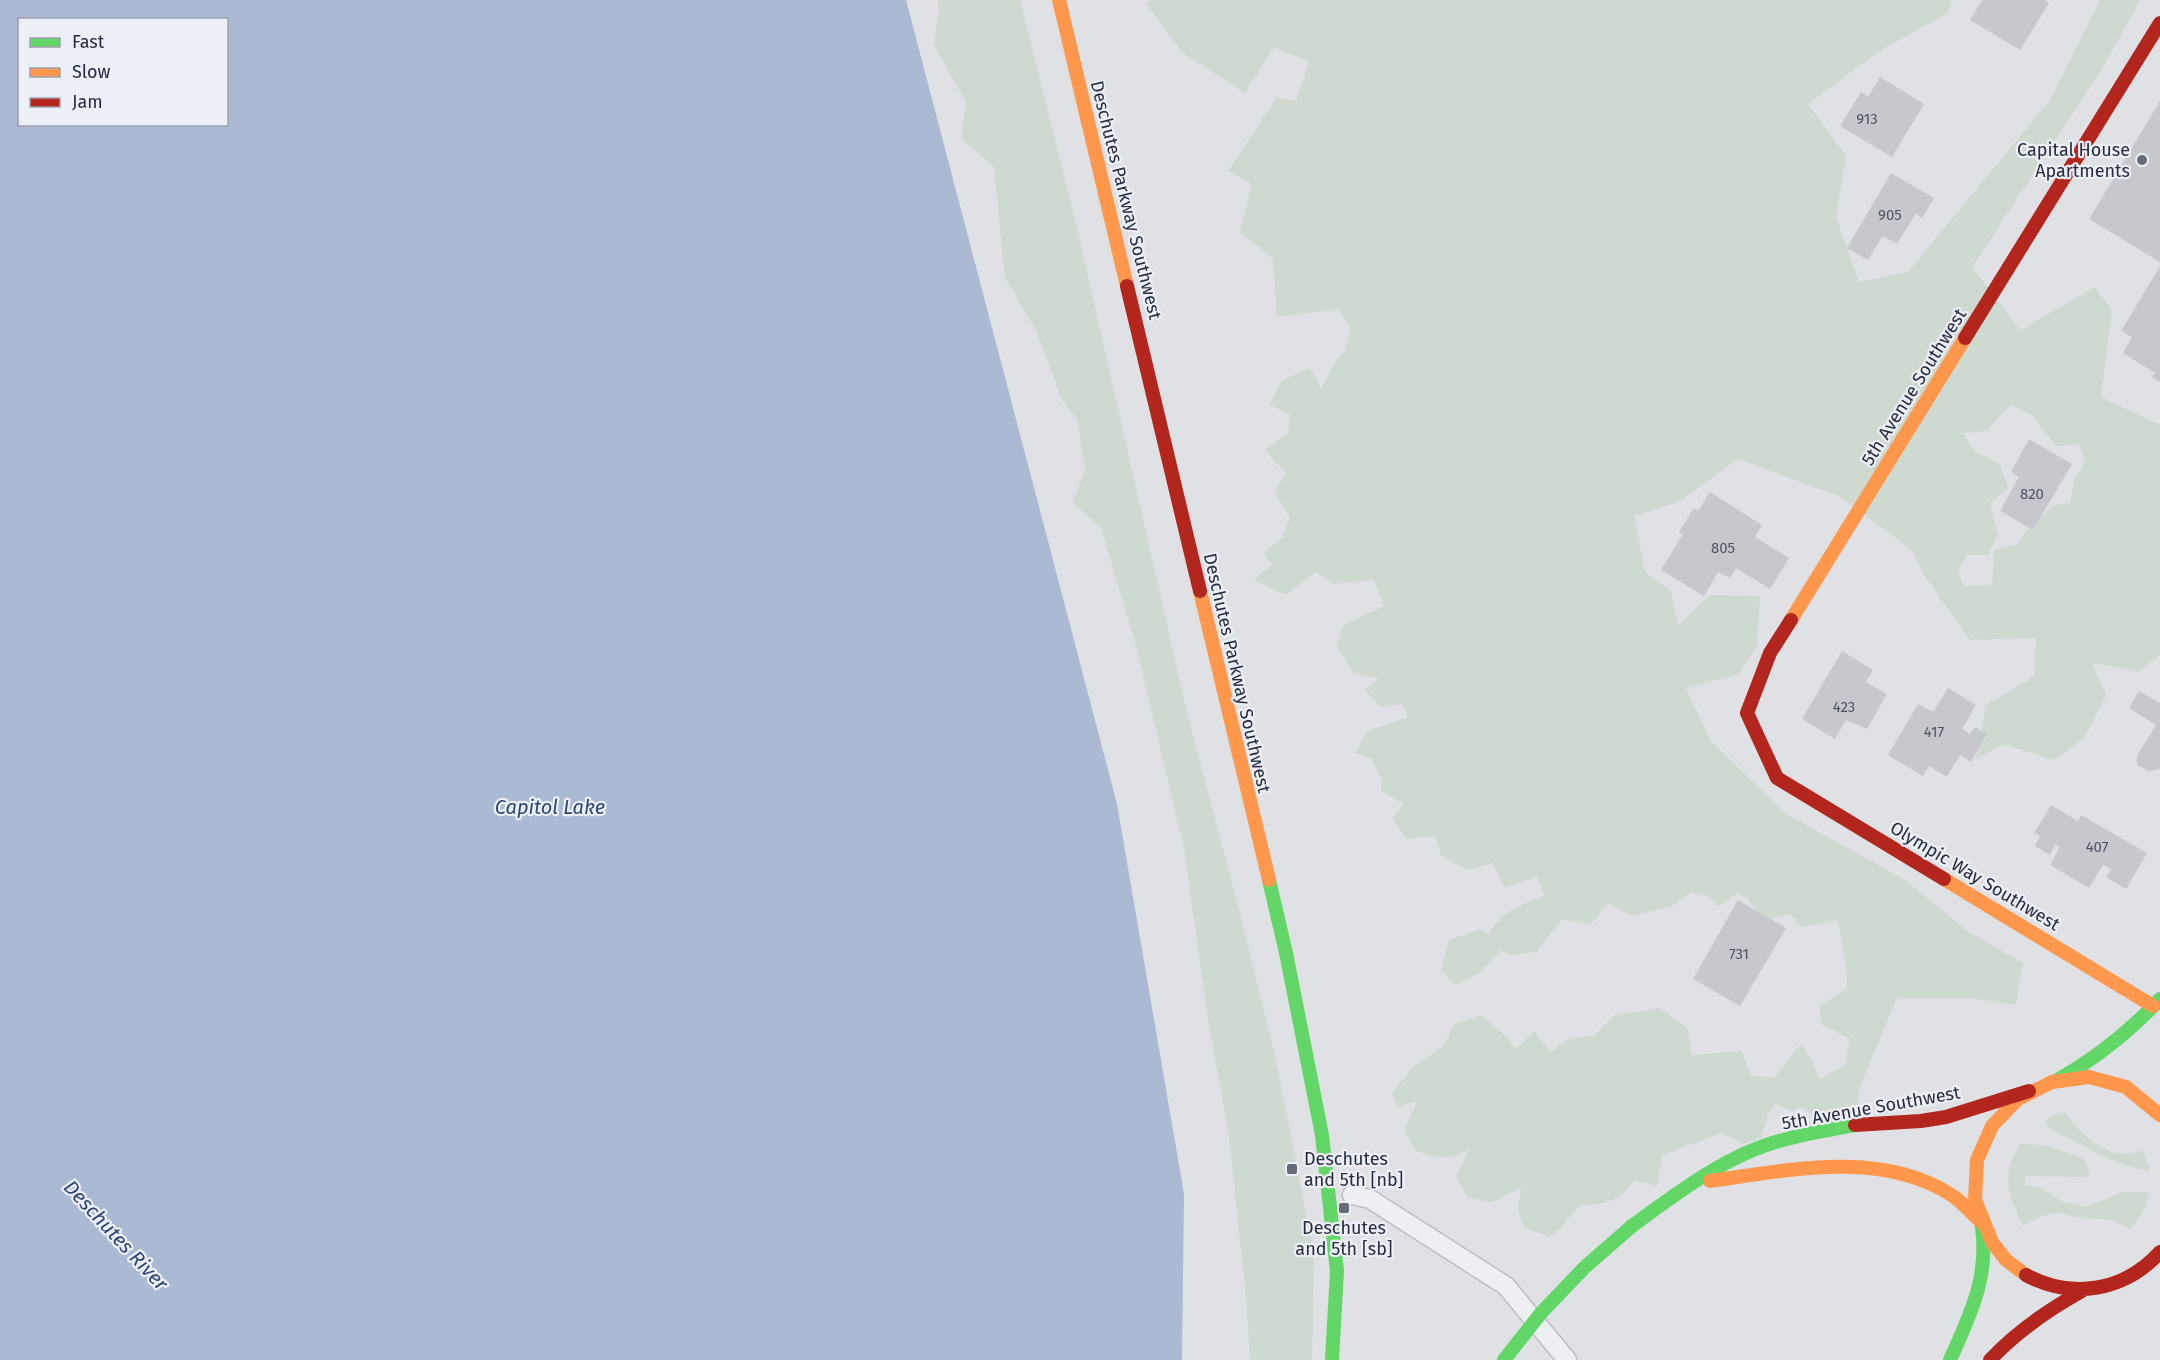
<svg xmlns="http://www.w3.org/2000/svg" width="2160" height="1360" font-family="'Fira Sans',sans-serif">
	<rect width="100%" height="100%" fill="#dfe1e5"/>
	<path fill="#ced9cf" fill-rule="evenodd" d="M 938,0 L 1020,0 L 1077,228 L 1187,713 L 1238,906 L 1275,1056 L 1314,1254 L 1312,1360 L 1250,1360 L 1247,1307 L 1229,1135 L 1208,1019 L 1184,848 L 1136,645 L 1101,528 L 1073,503 L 1085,469 L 1077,419 L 1062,400 L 1036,330 L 1005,278 L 994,167 L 961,138 L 966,102 L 934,45 L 939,10 Z
		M 1148,0 L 1951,0 L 1948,13 L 1879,51 L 1808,104 L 1846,156 L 1836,217 L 1859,282 L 1908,272 L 2050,100 L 2100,0 L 2140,0 L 2102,69 L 1972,267 L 2020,330 L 2095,287 L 2112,311 L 2101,397 L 2160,425 L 2160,655 L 2139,671 L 2092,663 L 2106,696 L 2084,738 L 2054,760 L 2004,744 L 1976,759 L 1986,705 L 2035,676 L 2036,638 L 1970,640 L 1924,575 L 1912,550 L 1839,496 L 1738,459 L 1680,501 L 1634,516 L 1645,572 L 1671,591 L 1678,626 L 1710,595 L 1760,596 L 1757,645 L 1739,674 L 1686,688 L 1711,741 L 1786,814 L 1905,880 L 1969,932 L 2023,963 L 2016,1005 L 1972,998 L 1897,998 L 1860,1086 L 1858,1114 L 1825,1123 L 1802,1107 L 1793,1111 L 1775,1104 L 1768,1115 L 1761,1138 L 1744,1144 L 1722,1133 L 1662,1155 L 1657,1186 L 1634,1180 C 1621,1201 1603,1205 1579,1206 L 1556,1233 L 1548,1236 L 1524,1228 L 1518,1209 L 1521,1187 L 1492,1203 L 1468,1197 L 1456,1177 L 1469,1149 C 1447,1162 1438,1158 1415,1150 L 1404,1131 L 1417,1101 L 1397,1107 L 1392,1093 L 1411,1069 L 1444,1045 L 1454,1024 L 1481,1015 L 1508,1038 L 1515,1050 L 1534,1031 L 1550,1052 L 1571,1038 L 1594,1036 L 1615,1015 L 1660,1008 L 1687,1028 L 1692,1055 L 1742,1051 L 1751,1076 L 1774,1078 L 1801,1044 L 1810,1057 L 1820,1079 L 1845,1065 L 1850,1039 L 1821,1024 L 1820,1006 L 1847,988 C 1847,965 1843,943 1837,920 L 1801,927 L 1790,914 L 1762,921 L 1748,898 L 1738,893 L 1718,906 L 1708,895 L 1690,893 L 1672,906 L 1632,916 L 1608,903 L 1591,924 L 1562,919 L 1536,952 L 1510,955 L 1501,950 L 1480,973 L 1455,985 L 1441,969 L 1449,940 L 1481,929 L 1488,934 L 1503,915 L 1532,900 L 1545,896 L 1537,877 L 1504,887 L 1493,863 L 1467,870 L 1441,855 L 1435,836 L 1407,839 L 1392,818 L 1404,804 L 1381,791 L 1382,780 L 1370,758 L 1355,753 L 1368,731 L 1408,717 L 1403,704 L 1380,707 L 1365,690 L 1379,679 L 1353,673 L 1337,646 L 1343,625 L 1384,606 L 1374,580 L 1334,584 L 1316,572 L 1285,595 L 1254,580 L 1272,564 L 1263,553 L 1282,538 L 1290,518 L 1275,492 L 1286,473 L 1265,450 L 1288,434 L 1290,414 L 1270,405 L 1281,381 L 1310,368 L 1321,389 L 1334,363 L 1346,350 L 1350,327 L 1338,309 L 1277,317 L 1273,259 L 1240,232 L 1252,184 L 1228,171 L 1277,97 L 1296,101 L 1309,62 L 1274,47 L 1245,93 L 1183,53 L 1147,5 ZM 2011,405 L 2032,415 L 2056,446 L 2079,444 L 2085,462 L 2074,480 L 2070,503 L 2052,506 L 2029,528 L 2018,544 L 1994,550 L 1992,585 L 1964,586 L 1958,571 L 1967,555 L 1988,555 L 1998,534 L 1990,503 L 2009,487 L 1998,463 L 1976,452 L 1963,433 L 1986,431 Z
		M 2066,1113 C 2082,1138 2113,1164 2143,1150 L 2150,1171 C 2114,1166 2081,1144 2049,1128 L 2045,1123 C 2050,1115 2058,1114 2066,1113 Z
		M 2020,1144 C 2036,1144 2048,1145 2062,1151 C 2080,1158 2086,1154 2090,1177 L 2025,1176 L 2025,1185 L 2042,1188 L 2061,1201 L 2086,1207 L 2123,1192 L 2149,1192 L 2147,1205 L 2130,1230 C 2111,1216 2104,1220 2081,1218 C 2074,1217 2066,1214 2058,1213 C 2046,1213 2033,1220 2023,1226 C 2007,1194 2001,1177 2020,1144 Z"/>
	<path fill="#aabad3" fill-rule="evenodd" d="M 0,0 L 906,0 L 1117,804 L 1184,1194 L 1182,1360 L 0,1360 ZM 20,20 L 226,20 L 226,124 L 20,124 Z"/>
	<path fill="#c6c8cd" d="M 1982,0 L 2044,0 L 2049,3 L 2020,50 L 1970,20 Z
		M 1880,77 L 1924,104 L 1892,157 L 1840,126 L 1861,92 L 1868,97 Z
		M 2160,101 L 2160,262 L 2089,219 Z
		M 1891,173 L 1934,198 L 1922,218 L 1916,213 L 1897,244 L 1883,236 L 1868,260 L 1847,248 Z
		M 2160,266 L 2160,382 L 2152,377 L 2155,373 L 2123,353 L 2132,337 L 2121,331 Z
		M 2029,439 L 2072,464 L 2033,530 L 2000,511 L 2019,477 L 2011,472 Z
		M 1710,492 L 1762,525 L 1755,537 L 1789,558 L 1770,589 L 1736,568 L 1730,578 L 1718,572 L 1704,596 L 1661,570 L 1683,534 L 1679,532 L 1694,508 L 1698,511 Z
		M 1842,651 L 1873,670 L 1866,682 L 1887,694 L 1867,729 L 1846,720 L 1835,739 L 1802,719 Z
		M 1948,688 L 1976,705 L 1962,729 L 1970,734 L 1975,727 L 1987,734 L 1971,762 L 1960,755 L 1947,777 L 1929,766 L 1923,776 L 1888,755 L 1918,704 L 1933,712 Z
		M 2139,691 L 2160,703 L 2160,769 L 2149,771 L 2137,765 L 2137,756 L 2156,725 L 2129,708 Z
		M 2051,805 L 2078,821 L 2081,815 L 2147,853 L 2126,889 L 2106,877 L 2111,869 L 2103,865 L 2089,888 L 2050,865 L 2060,847 L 2055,844 L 2050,855 L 2035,846 L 2040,836 L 2034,833 Z
		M 1738,900 L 1786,928 L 1740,1006 L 1693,979 Z"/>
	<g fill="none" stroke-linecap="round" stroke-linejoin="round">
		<g stroke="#bcbec3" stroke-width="21">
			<path id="lane" d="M 1352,1195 L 1370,1199 L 1506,1286 L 1567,1360"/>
		</g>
		<use href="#lane" stroke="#eeeff2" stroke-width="18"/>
		<path stroke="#63d668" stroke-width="14" d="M 1269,880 L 1286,953 L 1322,1135 L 1337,1271 L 1332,1360
			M 2059,1079 C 2098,1057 2130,1031 2160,999
			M 1632,1226 C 1677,1193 1728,1154 1783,1140 C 1806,1133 1831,1130 1855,1125
			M 1950,1360 C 1970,1315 1989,1278 1982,1227"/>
		<path stroke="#ff974d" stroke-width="14" d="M 1059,0 L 1127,286
			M 1200,591 L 1269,880
			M 1791,620 L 1965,338
			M 1944,879 L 2153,1006
			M 1710,1181 C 1788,1170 1882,1149 1953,1196 C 1963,1203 1971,1213 1980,1221
			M 2026,1275 L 2006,1260 L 1992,1242 L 1975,1200 L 1977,1160 L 1992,1126 L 2018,1099 L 2052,1082 L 2089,1077 L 2126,1087 L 2160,1115"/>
		<path stroke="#b3261e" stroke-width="14" d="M 1127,286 L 1200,591
			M 1965,338 L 2160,23
			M 1791,620 L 1770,653 L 1747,713 L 1777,778 L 1944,879
			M 1855,1125 L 1921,1121 L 1946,1117 L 2029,1091
			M 2026,1275 C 2072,1300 2125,1291 2160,1252
			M 1990,1360 C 2017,1331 2048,1310 2082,1291"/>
		<path stroke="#63d668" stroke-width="14" d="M 1504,1360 L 1541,1313 L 1585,1267 L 1632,1226"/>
	</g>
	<g fill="#666b79" stroke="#eceff5" stroke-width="2">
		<circle cx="2142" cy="160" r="6"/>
		<rect x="1286" y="1163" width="12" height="12" rx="3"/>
		<rect x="1338" y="1202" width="12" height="12" rx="3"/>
	</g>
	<g text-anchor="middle" stroke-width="4.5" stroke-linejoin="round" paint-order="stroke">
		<g font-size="15" fill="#4f5564">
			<text x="1867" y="124">913</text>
			<text x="1890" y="220">905</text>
			<text x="2032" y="499">820</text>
			<text x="1723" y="553">805</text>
			<text x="1844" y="712">423</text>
			<text x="1934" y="737">417</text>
			<text x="2097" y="852">407</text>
			<text x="1739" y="959">731</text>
		</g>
		<g font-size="18" fill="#252c3f" stroke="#eceff5" text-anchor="end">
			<text x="2130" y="156">Capital House<tspan x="2130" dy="21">Apartments</tspan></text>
			<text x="1304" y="1165" text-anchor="start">Deschutes<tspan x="1304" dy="21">and 5th [nb]</tspan></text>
			<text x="1344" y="1234" text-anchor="middle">Deschutes<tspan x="1344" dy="21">and 5th [sb]</tspan></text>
		</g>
		<g font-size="18" fill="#252c3f" stroke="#eceff5">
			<text transform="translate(1126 200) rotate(76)" y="6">Deschutes Parkway Southwest</text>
			<text transform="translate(1914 387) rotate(-58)" y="6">5th Avenue Southwest</text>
			<text transform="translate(1237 673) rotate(77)" y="6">Deschutes Parkway Southwest</text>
			<text transform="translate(1975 876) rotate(31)" y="6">Olympic Way Southwest</text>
			<text transform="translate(1871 1108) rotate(-10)" y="6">5th Avenue Southwest</text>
		</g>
		<g font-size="20" font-style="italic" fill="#2c4676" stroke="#eceff5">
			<text x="550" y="814">Capitol Lake</text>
			<text transform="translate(116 1235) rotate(47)" y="7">Deschutes River</text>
		</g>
	</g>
	<rect x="18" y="18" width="210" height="108" fill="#eceff5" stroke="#9ca1ac" stroke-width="1.5"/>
	<rect x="30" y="38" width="30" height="9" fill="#63d668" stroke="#9ca1ac" stroke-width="1.5"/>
	<text x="72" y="48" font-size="18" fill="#252c3f">Fast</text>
	<rect x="30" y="68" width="30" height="9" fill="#ff974d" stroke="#9ca1ac" stroke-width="1.5"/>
	<text x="72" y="78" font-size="18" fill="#252c3f">Slow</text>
	<rect x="30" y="98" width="30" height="9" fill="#b3261e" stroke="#9ca1ac" stroke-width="1.5"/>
	<text x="72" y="108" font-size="18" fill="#252c3f">Jam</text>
</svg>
